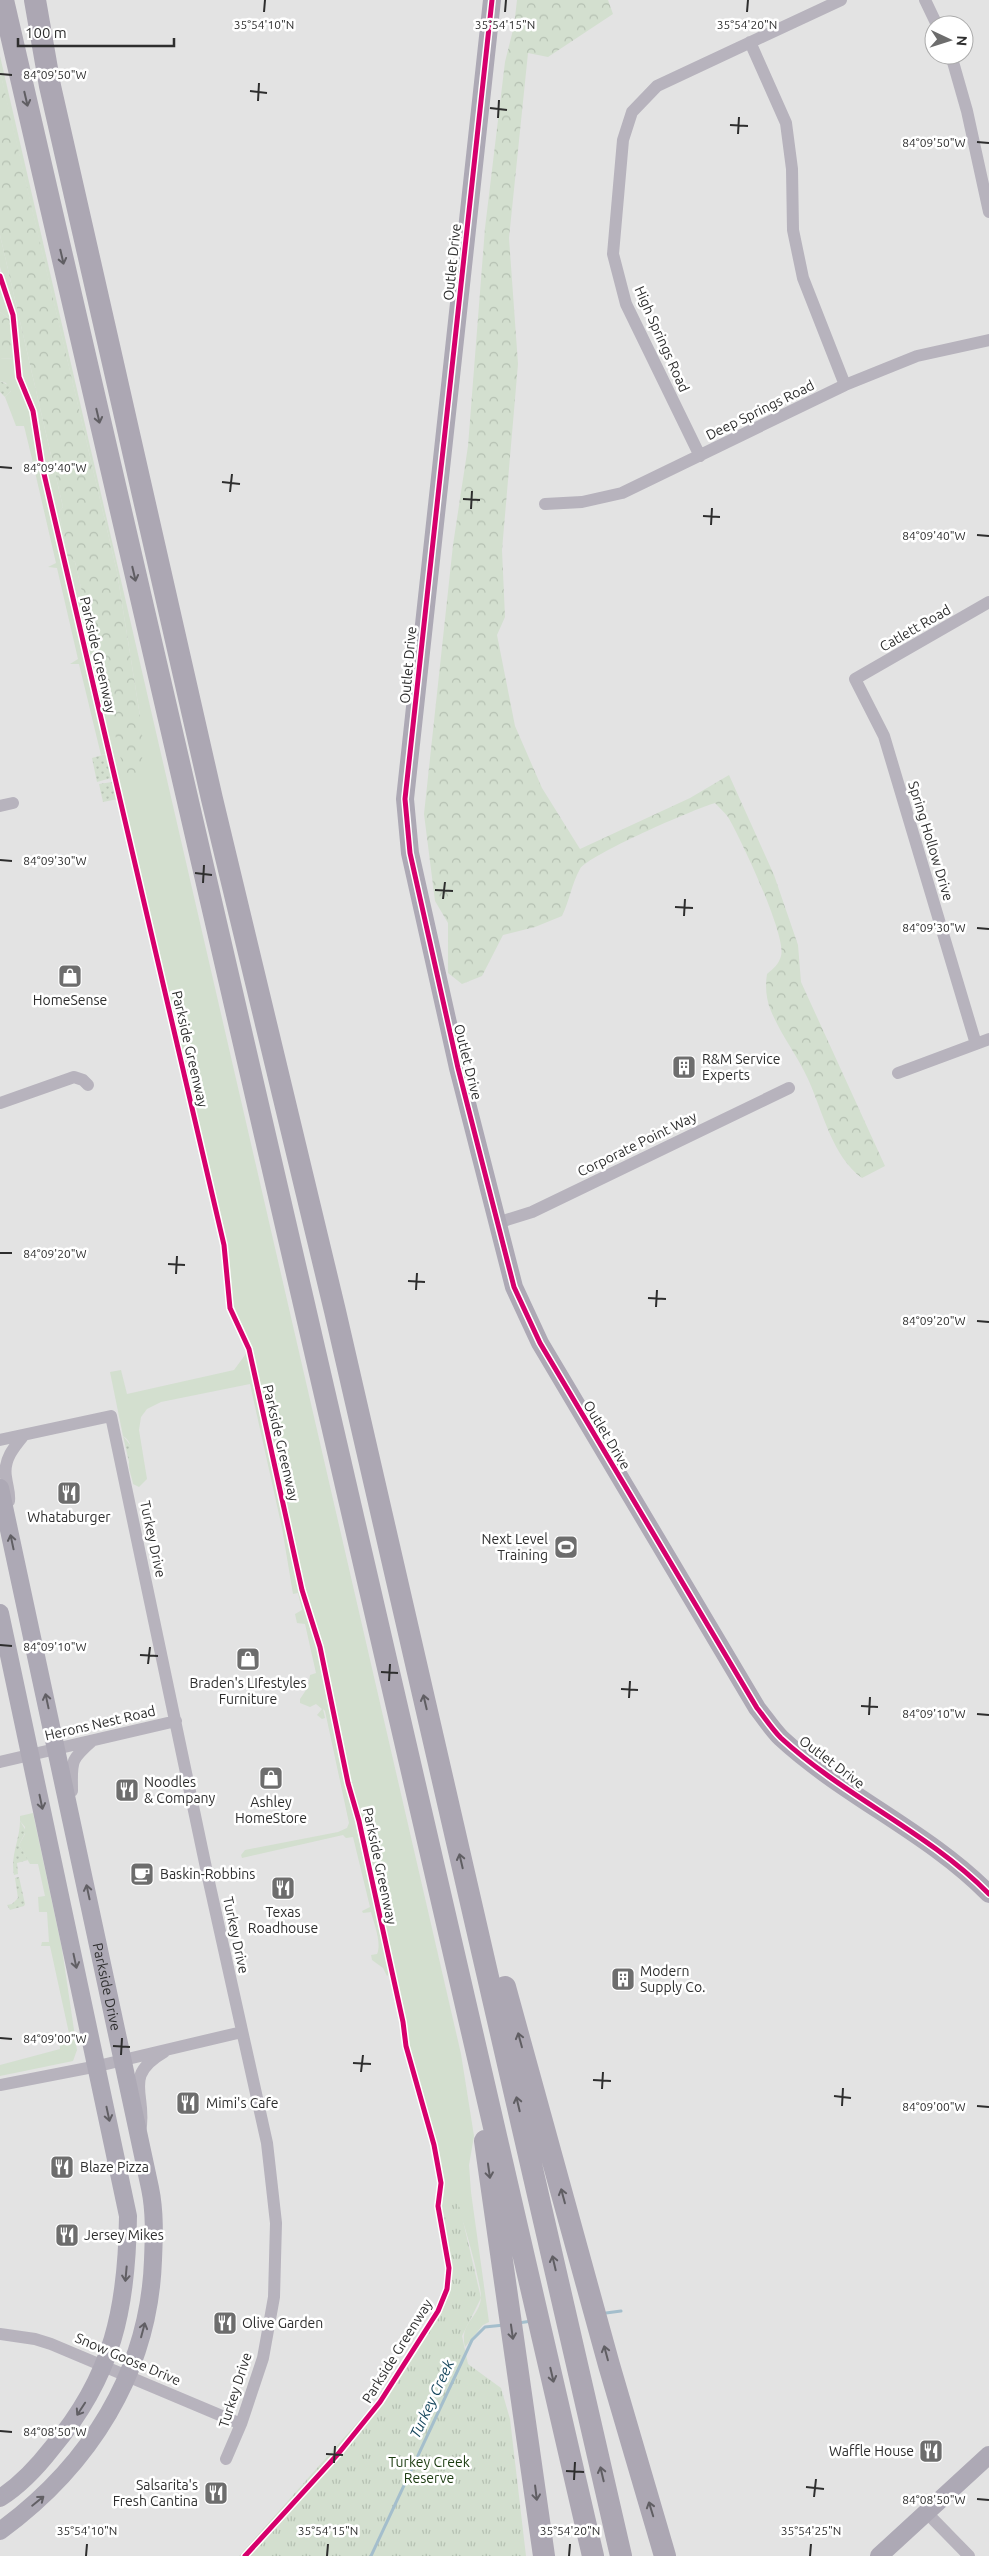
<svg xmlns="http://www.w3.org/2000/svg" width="989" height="2556" font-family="Ubuntu,sans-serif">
	<defs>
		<pattern id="forest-crowns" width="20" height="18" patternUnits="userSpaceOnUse" patternTransform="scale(1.25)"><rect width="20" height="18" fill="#d3dfcf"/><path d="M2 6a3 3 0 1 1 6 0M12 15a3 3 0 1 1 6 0" fill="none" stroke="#b5c0b2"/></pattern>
		<pattern id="park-tufts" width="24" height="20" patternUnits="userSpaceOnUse" patternTransform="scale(1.25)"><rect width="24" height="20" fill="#d3dfcf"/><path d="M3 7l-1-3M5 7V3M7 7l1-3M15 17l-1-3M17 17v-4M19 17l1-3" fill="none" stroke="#b5c0b2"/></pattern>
		<pattern id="garden-dots" width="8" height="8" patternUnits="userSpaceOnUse" patternTransform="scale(1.25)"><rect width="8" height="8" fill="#d3dfcf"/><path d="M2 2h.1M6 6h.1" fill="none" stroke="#b5c0b2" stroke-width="1.8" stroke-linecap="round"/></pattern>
	</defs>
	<rect width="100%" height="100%" fill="#e3e3e3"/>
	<path fill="#d3dfcf" d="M 0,56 L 461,2054 L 474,2136 L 469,2165 L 471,2192 L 489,2322 L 483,2325 L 465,2347 C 459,2323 479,2318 481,2298 C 482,2287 462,2210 455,2203 L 442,2206 L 444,2189 L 439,2158 L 410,2047 L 401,1998 L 347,1769 L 322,1643 L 305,1590 L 251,1345 L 231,1300 L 229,1255 L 69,569 L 43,454 L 38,413 L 21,375 L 14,309 L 0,267 L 0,235 L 63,507 L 59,512 L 68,558 L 75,562 L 102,675 L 140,716 L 117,572 L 5,94 L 0,71 Z
		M 0,284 L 10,315 L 10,319 L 0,312 Z
		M 0,358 L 15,359 L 17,378 L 32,411 L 38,458 L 106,754 L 101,755 L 79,664 L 70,664 L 78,659 L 57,568 L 48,567 L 56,563 L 35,472 L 26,471 L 34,467 L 24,426 L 16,426 L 5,397 L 11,391 L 6,383 L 0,381 Z
		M 248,1351 L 285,1527 L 300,1589 L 317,1645 L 346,1784 L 390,1973 L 387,1976 L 383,1968 L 372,1960 L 371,1955 L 377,1954 C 382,1943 374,1924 371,1912 L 363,1913 L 362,1911 L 370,1907 L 353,1837 L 346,1838 L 343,1835 L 242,1858 L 241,1855 L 245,1850 L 338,1832 L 347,1828 L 349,1823 L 325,1711 L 323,1709 L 325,1718 L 322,1719 L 317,1715 L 322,1709 L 316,1704 L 310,1707 L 300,1703 L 300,1699 L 308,1687 L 310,1675 L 316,1673 L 305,1624 L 297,1623 L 295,1614 L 302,1610 L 298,1593 L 293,1594 L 282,1528 L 250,1384 L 161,1402 L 147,1409 L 141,1417 L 139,1430 L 147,1479 L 139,1487 L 133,1484 C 132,1477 128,1469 129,1462 C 129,1452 135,1444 123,1436 L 110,1372 L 121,1370 L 127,1394 L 234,1370 Z
		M 33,1813 L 62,1949 L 77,2050 L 73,2061 L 0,2076 L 0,2065 L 60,2049 L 59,2041 L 70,2038 L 50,1946 L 41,1946 L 42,1942 L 49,1942 L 47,1912 L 39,1912 L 38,1897 L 45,1896 L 38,1864 L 30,1864 L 19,1845 L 25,1834 L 25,1827 L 20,1821 L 20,1816 Z"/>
	<path fill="url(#forest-crowns)" d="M 517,0 L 608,0 L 613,14 L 548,57 L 528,53 L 509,238 L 518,364 L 502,550 L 505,617 L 497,635 L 515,726 L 542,788 L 580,849 L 690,798 L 729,775 L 774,875 L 798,945 L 801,982 L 885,1166 L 862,1178 C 832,1156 823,1112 808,1079 C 797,1055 781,1035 771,1011 C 766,999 765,986 767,974 C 773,969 779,964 781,956 C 787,936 740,837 728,817 C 724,812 719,807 715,803 C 694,809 588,855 580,869 C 572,883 569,902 562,916 L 535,927 L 503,935 L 482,976 L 462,984 L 448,973 L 448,923 L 435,901 L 424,814 L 453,545 L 468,446 L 485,228 L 505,62 L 514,26 Z
		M 0,71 L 117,572 L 140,716 L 143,743 L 141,778 L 135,783 L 126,781 L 75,562 L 68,559 L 59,512 L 63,507 L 0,235 Z
		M 0,312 L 10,319 L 15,359 L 0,358 Z"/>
	<path fill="url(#park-tufts)" d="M 452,2198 L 460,2208 L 481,2298 L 462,2336 L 468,2364 L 501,2388 L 510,2419 L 526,2556 L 239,2556 L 373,2405 L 431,2315 L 444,2289 L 446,2269 L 435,2211 Z"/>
	<path fill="url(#garden-dots)" d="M 0,381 L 10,386 L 11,391 L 5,397 L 0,392 Z
		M 106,754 L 111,778 L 97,782 L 92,758 Z
		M 112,782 L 118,799 L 103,802 L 99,784 Z
		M 123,1436 L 132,1447 L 129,1462 Z
		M 20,1821 L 26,1831 L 19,1845 L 28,1860 L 17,1863 L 18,1874 L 14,1875 C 10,1856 20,1839 20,1821 Z
		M 19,1877 L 25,1904 L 24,1906 L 10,1910 L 7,1905 L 12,1904 L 18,1898 L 15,1878 Z"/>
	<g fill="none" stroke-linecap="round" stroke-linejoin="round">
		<path stroke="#a4becc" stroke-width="3" d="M 606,2313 L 621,2311
			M 518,2323 L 532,2321
			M 371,2556 L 472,2340 L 485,2327 L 504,2325"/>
		<path stroke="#b7b3bd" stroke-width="12" d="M 925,0 L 937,25
			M 750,42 L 786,123 L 792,169 L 793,230 L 803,278 L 845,385
			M 951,55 L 967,111 L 989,212
			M 700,456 L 626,304 L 613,254 L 623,140 L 632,112 L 657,86 L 841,0
			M 545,504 L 582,502 L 622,493 L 845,385 L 917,356 L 989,340
			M 0,806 L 13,803
			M 976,1044 L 884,736 L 855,679 L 989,602
			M 898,1073 L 989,1039
			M 0,1103 L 74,1077 L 83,1080 L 88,1085
			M 497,1223 L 532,1212 L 789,1088
			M 0,1440 L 111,1416 L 209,1882 L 267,2143 L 276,2223 L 274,2297 L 263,2358 L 241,2424 L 226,2459
			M 9,1501 C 10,1492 7,1486 6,1477 C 3,1460 14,1447 24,1435
			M 0,1762 L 176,1721
			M 72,1791 C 72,1762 69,1761 92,1741
			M 0,2085 L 98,2066 L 242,2032
			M 140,2132 C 148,2095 121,2077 164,2052
			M 0,2334 L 35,2339 L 51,2344 L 241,2424
			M 926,2512 L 969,2556"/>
		<g stroke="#ada9b5" stroke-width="18">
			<path d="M 492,0 L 405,799 L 410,853 L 458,1068 L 514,1287 L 540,1343 L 757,1708 C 765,1718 772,1729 781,1738 C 845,1797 928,1832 989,1894"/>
			<path id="s1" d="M 0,1488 L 150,2188 C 155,2212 154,2236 153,2260 C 149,2373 89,2466 0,2531"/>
			<path d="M 0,1613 L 128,2216 C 127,2308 113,2376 52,2448 C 38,2466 19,2486 0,2498"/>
			<path d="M 879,2556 L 989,2455"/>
		</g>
		<path stroke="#aca7b3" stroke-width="22" d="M 3,0 L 593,2556
			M 35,0 L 50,86 L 212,799 L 335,1311 L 621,2556
			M 505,1987 L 609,2365 L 665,2556
			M 485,2141 L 544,2556"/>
		<g stroke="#fff" stroke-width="8">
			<path id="cycleway" d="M 492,0 L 405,799 L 410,853 L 458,1068 L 514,1287 L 540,1343 L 757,1708 C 765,1718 772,1729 781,1738 C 845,1797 928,1832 989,1894
				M 0,276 L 13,315 L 19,377 L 33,411 L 41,461 L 224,1245 L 230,1308 L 249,1349 L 302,1590 L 320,1647 L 348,1783 L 359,1821 L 403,2022 L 406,2046 L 434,2145 L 441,2183 L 438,2206 L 449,2268 L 447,2289 L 438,2311 L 380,2402 L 338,2454 L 245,2556"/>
		</g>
		<use href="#cycleway" stroke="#d6006c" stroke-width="5"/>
	</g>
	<defs><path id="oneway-shaft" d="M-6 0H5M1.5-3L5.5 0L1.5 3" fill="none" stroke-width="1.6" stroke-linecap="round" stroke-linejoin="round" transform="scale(1.25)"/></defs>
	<g stroke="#605e63">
		<use href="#oneway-shaft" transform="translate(26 99) rotate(77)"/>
		<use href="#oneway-shaft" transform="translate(62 257) rotate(77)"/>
		<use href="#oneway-shaft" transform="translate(98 416) rotate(77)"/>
		<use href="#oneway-shaft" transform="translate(134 574) rotate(77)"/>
		<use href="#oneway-shaft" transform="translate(425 1702) rotate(-103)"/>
		<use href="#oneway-shaft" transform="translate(461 1861) rotate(-103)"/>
		<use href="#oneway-shaft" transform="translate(520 2040) rotate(-105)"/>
		<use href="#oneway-shaft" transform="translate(518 2104) rotate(-103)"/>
		<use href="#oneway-shaft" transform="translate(489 2171) rotate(82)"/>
		<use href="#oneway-shaft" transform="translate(563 2196) rotate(-105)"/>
		<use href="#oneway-shaft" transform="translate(554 2263) rotate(-103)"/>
		<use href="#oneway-shaft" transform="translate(512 2332) rotate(82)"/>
		<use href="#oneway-shaft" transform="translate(606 2353) rotate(-105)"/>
		<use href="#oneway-shaft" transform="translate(552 2375) rotate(77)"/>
		<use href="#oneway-shaft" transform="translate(602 2474) rotate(-103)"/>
		<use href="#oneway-shaft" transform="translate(536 2493) rotate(83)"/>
		<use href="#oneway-shaft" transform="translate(651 2509) rotate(-107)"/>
	</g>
	<g stroke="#615f64">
		<use href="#oneway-shaft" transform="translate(12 1542) rotate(-102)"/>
		<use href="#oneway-shaft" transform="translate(47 1701) rotate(-102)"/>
		<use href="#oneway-shaft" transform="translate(41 1802) rotate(78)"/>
		<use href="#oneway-shaft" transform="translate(88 1892) rotate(-102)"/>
		<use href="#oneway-shaft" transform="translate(75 1961) rotate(78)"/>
		<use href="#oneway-shaft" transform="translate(108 2114) rotate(78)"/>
		<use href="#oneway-shaft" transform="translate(126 2274) rotate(95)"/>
		<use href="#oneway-shaft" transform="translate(143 2330) rotate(-75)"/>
		<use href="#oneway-shaft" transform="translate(81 2409) rotate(123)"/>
		<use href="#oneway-shaft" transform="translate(38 2501) rotate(-39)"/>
	</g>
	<path fill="none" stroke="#2e2e2e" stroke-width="2" d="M 264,12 L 265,0M 505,12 L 506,0M 747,12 L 748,0M 0,74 L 12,75M 250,91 L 267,93M 258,101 L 259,83M 490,108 L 507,110M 498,118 L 499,100M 730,125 L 748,126M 738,134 L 739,117M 977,142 L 989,143M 0,467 L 12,468M 222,482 L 240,484M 230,492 L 232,474M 463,499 L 480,500M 471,509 L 472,491M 703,516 L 720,517M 711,525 L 712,508M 977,535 L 989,536M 0,860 L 12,861M 195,873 L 212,875M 203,883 L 204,865M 435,890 L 453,891M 443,899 L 445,882M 675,907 L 693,908M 684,916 L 685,899M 977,928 L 989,929M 0,1253 L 12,1253M 168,1264 L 185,1265M 176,1274 L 177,1256M 408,1281 L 425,1282M 416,1290 L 417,1273M 648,1298 L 666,1299M 656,1307 L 657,1290M 977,1321 L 989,1322M 0,1645 L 12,1646M 140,1655 L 158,1656M 148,1664 L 150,1647M 381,1672 L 398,1673M 389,1681 L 390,1664M 621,1689 L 638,1690M 629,1698 L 630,1681M 861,1706 L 878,1707M 977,1714 L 989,1715M 869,1715 L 870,1697M 0,2038 L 12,2039M 113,2046 L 130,2047M 121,2055 L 122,2038M 353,2063 L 371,2064M 361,2072 L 363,2055M 593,2080 L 611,2081M 602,2089 L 603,2072M 834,2096 L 851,2098M 842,2106 L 843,2088M 977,2106 L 989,2107M 0,2431 L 12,2432M 326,2454 L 343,2455M 334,2463 L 335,2446M 566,2471 L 584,2472M 574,2480 L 575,2462M 806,2487 L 824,2489M 814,2497 L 816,2479M 977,2499 L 989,2500M 86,2556 L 87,2544M 327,2556 L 328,2544M 569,2556 L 570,2544M 810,2556 L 811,2544"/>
	<defs>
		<g id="shop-square" transform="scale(1.25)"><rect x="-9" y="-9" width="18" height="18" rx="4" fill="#6d6d6d" stroke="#fff"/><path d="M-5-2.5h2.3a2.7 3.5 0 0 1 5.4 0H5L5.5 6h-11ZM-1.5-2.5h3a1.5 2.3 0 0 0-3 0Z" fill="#fff"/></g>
		<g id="building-square" transform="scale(1.25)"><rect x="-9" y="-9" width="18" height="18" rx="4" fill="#6d6d6d" stroke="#fff"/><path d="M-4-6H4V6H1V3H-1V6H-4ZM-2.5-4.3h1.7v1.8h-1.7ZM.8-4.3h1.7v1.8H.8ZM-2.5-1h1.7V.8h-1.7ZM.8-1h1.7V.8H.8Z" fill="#fff"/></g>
		<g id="restaurant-square" transform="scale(1.25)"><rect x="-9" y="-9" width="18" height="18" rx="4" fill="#6d6d6d" stroke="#fff"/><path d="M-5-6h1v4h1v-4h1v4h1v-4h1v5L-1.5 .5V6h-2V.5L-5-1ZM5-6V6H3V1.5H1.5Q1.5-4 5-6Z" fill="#fff"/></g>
		<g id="stadium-square" transform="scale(1.25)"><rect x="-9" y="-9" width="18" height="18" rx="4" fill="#6d6d6d" stroke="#fff"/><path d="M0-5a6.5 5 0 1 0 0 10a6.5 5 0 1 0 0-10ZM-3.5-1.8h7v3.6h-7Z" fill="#fff"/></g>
		<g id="cafe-square" transform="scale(1.25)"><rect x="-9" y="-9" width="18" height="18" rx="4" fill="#6d6d6d" stroke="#fff"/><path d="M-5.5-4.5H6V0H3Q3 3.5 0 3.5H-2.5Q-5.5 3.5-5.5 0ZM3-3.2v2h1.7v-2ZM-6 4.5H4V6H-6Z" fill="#fff"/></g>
	</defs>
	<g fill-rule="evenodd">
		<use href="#shop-square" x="70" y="976"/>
		<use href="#building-square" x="684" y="1067"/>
		<use href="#restaurant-square" x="69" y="1493"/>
		<use href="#stadium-square" x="566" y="1547"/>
		<use href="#shop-square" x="248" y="1659"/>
		<use href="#shop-square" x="271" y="1778"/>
		<use href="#restaurant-square" x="127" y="1790"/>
		<use href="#cafe-square" x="142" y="1874"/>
		<use href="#restaurant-square" x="283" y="1888"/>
		<use href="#building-square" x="623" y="1979"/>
		<use href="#restaurant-square" x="188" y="2103"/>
		<use href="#restaurant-square" x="62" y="2167"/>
		<use href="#restaurant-square" x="67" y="2235"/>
		<use href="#restaurant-square" x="225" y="2323"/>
		<use href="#restaurant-square" x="931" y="2451"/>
		<use href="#restaurant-square" x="216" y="2493"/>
	</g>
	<g text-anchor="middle" stroke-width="5" stroke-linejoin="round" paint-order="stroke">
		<g font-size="14" fill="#2e2e2e" stroke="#fff">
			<text transform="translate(452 262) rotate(-84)" y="5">Outlet Drive</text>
			<text transform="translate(662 339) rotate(66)" y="5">High Springs Road</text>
			<text transform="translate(760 410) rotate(-26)" y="5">Deep Springs Road</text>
			<text transform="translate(915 628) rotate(-30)" y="5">Catlett Road</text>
			<text transform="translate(98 655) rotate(77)" y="5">Parkside Greenway</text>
			<text transform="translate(408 665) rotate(-85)" y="5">Outlet Drive</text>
			<text transform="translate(931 841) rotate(73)" y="5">Spring Hollow Drive</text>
			<text transform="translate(190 1049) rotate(77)" y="5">Parkside Greenway</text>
			<text transform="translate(468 1062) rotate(76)" y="5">Outlet Drive</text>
			<text transform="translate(637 1144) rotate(-26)" y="5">Corporate Point Way</text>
			<text transform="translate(607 1435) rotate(59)" y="5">Outlet Drive</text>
			<text transform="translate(281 1443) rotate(77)" y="5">Parkside Greenway</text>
			<text transform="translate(153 1539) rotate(78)" y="5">Turkey Drive</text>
			<text transform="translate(100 1723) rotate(-13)" y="5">Herons Nest Road</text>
			<text transform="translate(832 1762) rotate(37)" y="5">Outlet Drive</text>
			<text transform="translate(380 1866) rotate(78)" y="5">Parkside Greenway</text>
			<text transform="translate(236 1935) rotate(78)" y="5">Turkey Drive</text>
			<text dy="5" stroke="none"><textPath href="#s1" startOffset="510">Parkside Drive</textPath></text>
			<text transform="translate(397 2351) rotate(-58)" y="5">Parkside Greenway</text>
			<text transform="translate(128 2359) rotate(23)" y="5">Snow Goose Drive</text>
			<text transform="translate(235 2390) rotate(-72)" y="5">Turkey Drive</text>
		</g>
		<g font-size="14" fill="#2e2e2e" stroke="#fff" text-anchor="start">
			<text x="70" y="1005" text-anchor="middle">HomeSense</text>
			<text x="702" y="1064">R&amp;M Service<tspan x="702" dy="16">Experts</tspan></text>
			<text x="69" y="1522" text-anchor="middle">Whataburger</text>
			<text x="548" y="1544" text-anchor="end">Next Level<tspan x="548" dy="16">Training</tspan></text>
			<text x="248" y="1688" text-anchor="middle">Braden's LIfestyles<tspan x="248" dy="16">Furniture</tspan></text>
			<text x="144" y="1787">Noodles<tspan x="144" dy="16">&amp; Company</tspan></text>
			<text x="271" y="1807" text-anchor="middle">Ashley<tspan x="271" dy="16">HomeStore</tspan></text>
			<text x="160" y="1879">Baskin-Robbins</text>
			<text x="283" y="1917" text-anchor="middle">Texas<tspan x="283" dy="16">Roadhouse</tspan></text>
			<text x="640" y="1976">Modern<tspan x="640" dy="16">Supply Co.</tspan></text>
			<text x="206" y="2108">Mimi's Cafe</text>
			<text x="80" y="2172">Blaze Pizza</text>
			<text x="84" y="2240">Jersey Mikes</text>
			<text x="242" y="2328">Olive Garden</text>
			<text x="914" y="2456" text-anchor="end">Waffle House</text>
			<text x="198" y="2490" text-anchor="end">Salsarita's<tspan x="198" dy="16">Fresh Cantina</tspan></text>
		</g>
		<g font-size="14" fill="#1b3b10" stroke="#fff">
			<text x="429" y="2467">Turkey Creek<tspan x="429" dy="16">Reserve</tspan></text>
		</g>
		<g font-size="15" font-style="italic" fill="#18485e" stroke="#fff">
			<text transform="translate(432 2399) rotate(-65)" y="5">Turkey Creek</text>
		</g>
	</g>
	<g font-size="12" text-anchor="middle" fill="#2e2e2e" stroke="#fff" stroke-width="5" stroke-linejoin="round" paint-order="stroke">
		<text x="264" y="29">35°54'10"N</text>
		<text x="505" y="29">35°54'15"N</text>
		<text x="747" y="29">35°54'20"N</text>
		<text x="55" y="79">84°09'50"W</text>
		<text x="934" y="147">84°09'50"W</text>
		<text x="55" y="472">84°09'40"W</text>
		<text x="934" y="540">84°09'40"W</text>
		<text x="55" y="865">84°09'30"W</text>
		<text x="934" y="932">84°09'30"W</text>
		<text x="55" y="1258">84°09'20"W</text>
		<text x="934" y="1325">84°09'20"W</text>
		<text x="55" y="1651">84°09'10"W</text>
		<text x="934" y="1718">84°09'10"W</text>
		<text x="55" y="2043">84°09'00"W</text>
		<text x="934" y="2111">84°09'00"W</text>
		<text x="55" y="2436">84°08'50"W</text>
		<text x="934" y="2504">84°08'50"W</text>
		<text x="87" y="2535">35°54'10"N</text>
		<text x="328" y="2535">35°54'15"N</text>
		<text x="570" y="2535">35°54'20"N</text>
		<text x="811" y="2535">35°54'25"N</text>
	</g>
	<g transform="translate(949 40) rotate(94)"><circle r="24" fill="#ffffff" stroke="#ababab"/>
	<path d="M0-4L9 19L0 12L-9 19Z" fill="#6d6d6d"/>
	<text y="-8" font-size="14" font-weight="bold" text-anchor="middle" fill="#2e2e2e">N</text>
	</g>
	<path d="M18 38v8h156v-8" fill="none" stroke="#2e2e2e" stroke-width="2.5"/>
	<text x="25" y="38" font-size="15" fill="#2e2e2e" stroke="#ffffff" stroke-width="4" paint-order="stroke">100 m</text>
</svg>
